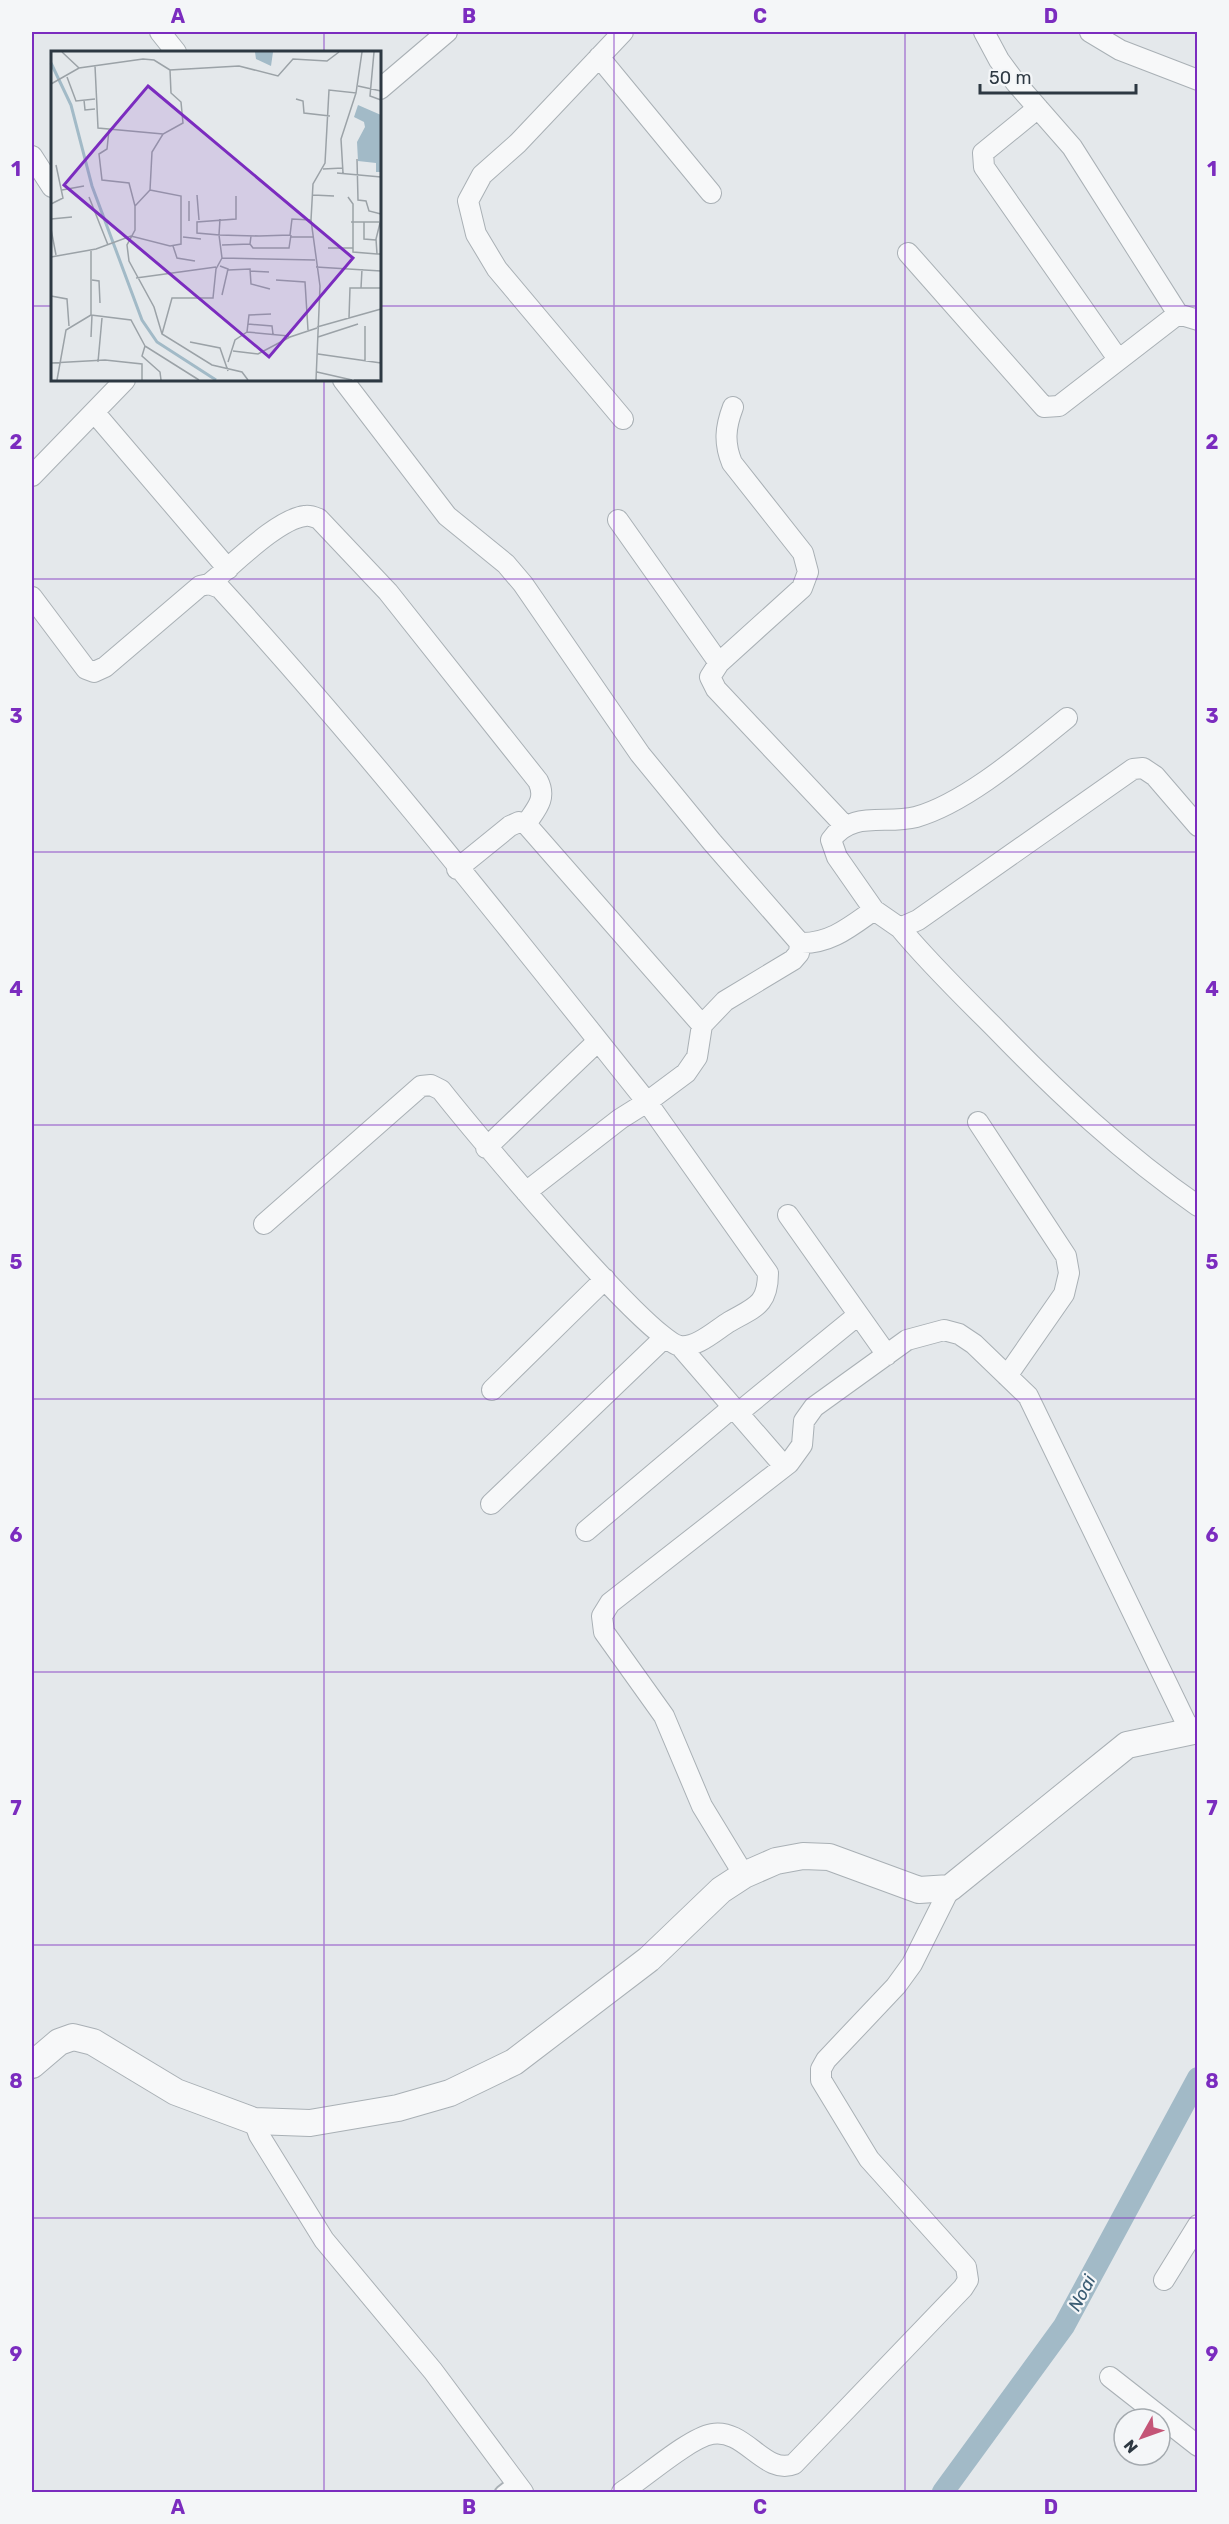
<svg xmlns="http://www.w3.org/2000/svg" width="1229" height="2524" font-family="Rubik,sans-serif">
	<rect width="100%" height="100%" fill="#e4e8eb"/>
	<g fill="none" stroke-linecap="round" stroke-linejoin="round">
		<path stroke="#a2bac7" stroke-width="22" d="M 943,2492 L 1064,2326 L 1198,2078"/>
		<g stroke="#a9b0b5" stroke-width="14">
			<path id="service" d="M 501,2492 L 515,2481"/>
		</g>
		<g stroke="#a9b0b5" stroke-width="22">
			<path id="minor" d="M 160,32 L 176,52
				M 1090,32 L 1120,50 L 1198,80
				M 599,57 L 711,193
				M 380,89 L 447,32
				M 1038,108 L 983,153 L 984,167 L 1118,359
				M 32,156 L 52,187
				M 908,253 L 1044,407 L 1059,406 L 1178,314 L 1072,147 L 1016,83 L 999,60 L 984,32
				M 1178,314 L 1198,320
				M 733,407 C 725,428 724,443 732,463 L 803,553 L 808,572 L 802,588 L 719,663 L 710,677 L 716,689 L 845,826
				M 94,412 L 228,569
				M 623,419 L 497,269 L 476,234 L 468,201 L 482,175 L 518,143 L 623,32
				M 32,476 L 125,380
				M 618,520 L 719,663
				M 209,584 C 232,566 277,519 305,516 C 310,515 314,517 319,519 L 388,592 L 538,781 C 547,799 536,809 526,824
				M 32,597 L 86,669 L 94,672 L 105,667 L 200,586 L 209,584 L 220,588 C 370,752 508,928 647,1102 L 620,1119 L 526,1192
				M 457,869 L 510,826 L 519,822 L 526,824 L 702,1025
				M 874,910 L 837,857 L 831,840 C 851,810 886,825 916,817 C 966,803 1026,751 1067,718
				M 900,928 C 930,964 963,996 995,1028 C 1058,1093 1123,1154 1198,1206
				M 800,943 C 830,944 850,927 874,910 L 900,928 L 918,920 L 1133,769 L 1143,768 L 1155,776 L 1198,826
				M 978,1122 L 1066,1256 L 1069,1273 L 1064,1294 L 1007,1376
				M 486,1148 L 598,1041
				M 788,1215 L 887,1355
				M 264,1224 L 421,1086 L 431,1085 L 441,1090 C 470,1127 649,1342 680,1346 C 697,1348 716,1330 729,1322 C 755,1307 768,1305 768,1273 L 647,1102 L 686,1073 L 697,1057 L 702,1025 L 725,1001 L 793,960 L 799,953 L 800,943 L 712,842 L 640,754 L 523,584 L 506,564 L 447,516 L 343,380
				M 680,1346 L 784,1466
				M 492,1390 L 605,1279
				M 738,1413 L 858,1315
				M 491,1504 L 664,1338
				M 586,1531 L 733,1407
				M 744,1875 L 702,1806 L 664,1716 L 604,1632 L 602,1616 L 610,1603 L 789,1463 L 802,1445 L 804,1421 L 814,1407 L 907,1340 L 944,1330 L 959,1334 L 974,1344 L 1028,1396 L 1190,1731
				M 254,2121 L 259,2135 L 324,2240 L 433,2371 L 523,2492
				M 1164,2280 L 1198,2225
				M 1110,2377 L 1198,2446
				M 622,2492 C 644,2478 689,2438 712,2434 C 745,2428 765,2476 794,2464 L 963,2288 L 968,2280 L 966,2267 L 869,2159 L 821,2080 L 821,2069 L 826,2060 L 896,1986 L 912,1964 L 950,1888"/>
		</g>
		<g stroke="#a9b0b5" stroke-width="28">
			<path id="tertiary" d="M 32,2065 L 59,2042 L 73,2037 L 93,2042 L 176,2092 L 254,2121 L 310,2123 L 398,2108 L 450,2093 L 514,2062 L 649,1959 L 721,1890 L 744,1875 L 776,1861 L 803,1856 L 829,1857 L 919,1890 L 950,1888 L 1127,1745 L 1198,1730"/>
		</g>
		<use href="#service" stroke="#f7f8f9" stroke-width="10"/>
		<use href="#minor" stroke="#f7f8f9" stroke-width="20"/>
		<use href="#tertiary" stroke="#f7f8f9" stroke-width="26"/>
	</g>
	<path fill="none" stroke="#7b2cbf" stroke-width="1.5" stroke-opacity="0.55" d="M 324,32 L 324,52M 614,32 L 614,2492M 905,32 L 905,2492M 32,306 L 52,306M 380,306 L 1198,306M 324,380 L 324,2492M 32,579 L 1198,579M 32,852 L 1198,852M 32,1125 L 1198,1125M 32,1399 L 1198,1399M 32,1672 L 1198,1672M 32,1945 L 1198,1945M 32,2218 L 1198,2218"/>
	<g text-anchor="middle" stroke-width="4.5" stroke-linejoin="round" paint-order="stroke">
		<g font-size="18" font-style="italic" fill="#3a5c73" stroke="#f4f6f8">
			<text transform="translate(1082 2293) rotate(-62)" y="6">Noai</text>
		</g>
	</g>
	<g transform="translate(51 51)">
		<rect width="330" height="330" fill="#e4e8eb"/>
		<path d="M 204,1 L 222,1 L 220,15 L 205,8 ZM 307,54 L 330,64 L 330,121 L 325,121 L 325,112 L 307,110 L 306,91 L 314,76 L 313,71 L 303,66 Z" fill="#a2bac7"/>
		<path fill="none" stroke="#a2bac7" stroke-width="3" d="M 0,12 L 20,54 L 41,135 L 91,269 L 106,291 L 165,329"/>
		<path fill="none" stroke="#9ba2a7" stroke-width="1.5" d="M 11,1 L 28,17M 323,1 L 319,45 L 330,49M 44,15 L 47,77 L 112,83M 16,26 L 25,50 L 44,48M 0,33 L 28,17 L 92,8 L 103,9 L 119,19M 307,35 L 330,40M 245,48 L 252,50 L 253,62 L 279,65M 33,49 L 34,59 L 44,58M 58,79 L 56,98 L 48,103 L 51,129 L 78,132 L 84,155M 306,108 L 307,149 L 315,150 L 318,160 L 330,163M 272,118 L 292,117M 286,122 L 330,126M 292,122 L 290,88 L 305,42M 11,139 L 33,135M 146,144 L 148,169M 262,144 L 283,145M 185,145 L 185,168 L 146,171 L 146,182 L 168,184 L 171,207 L 264,209M 38,146 L 57,194M 297,146 L 302,153 L 302,201 L 326,203M 0,153 L 12,147 L 5,114M 0,168 L 21,166M 169,168 L 168,184 L 208,185 L 239,184 L 241,168 L 260,169M 330,168 L 325,188 L 326,203 L 330,203M 138,170 L 138,150M 300,171 L 328,171M 313,171 L 313,188 L 325,189M 0,178 L 5,204M 132,186 L 150,188M 240,186 L 262,186M 199,193 L 202,197 L 238,197 L 240,184M 171,194 L 199,193 L 200,185M 122,195 L 126,207 L 144,210M 277,197 L 302,197M 0,206 L 45,198 L 80,185 L 119,195 L 130,193 L 130,145 L 99,139M 169,215 L 177,218 L 171,244M 265,216 L 330,220M 177,219 L 199,218 L 200,233 L 219,238M 199,220 L 218,221M 85,227 L 165,216M 41,229 L 48,230 L 49,252M 225,229 L 254,231 L 257,279M 310,237 L 311,218M 0,245 L 16,248 L 18,275M 220,263 L 198,264 L 196,281 L 238,285M 40,264 L 80,269 L 94,295M 298,267 L 299,237 L 330,237M 197,273 L 221,275 L 222,283M 266,276 L 330,258M 111,283 L 121,247 L 162,247 L 165,218 L 171,207M 40,286 L 41,264M 267,286 L 307,273M 139,291 L 169,297 L 177,320M 182,300 L 207,303 L 239,286 L 266,277M 267,303 L 330,312M 314,310 L 314,275M 47,311 L 51,267M 177,311 L 184,289 L 196,281M 0,312 L 54,309 L 91,313 L 91,329M 266,321 L 301,329M 6,329 L 15,279 L 40,264 L 40,200M 110,329 L 109,321 L 91,305 L 94,295 L 148,329M 197,329 L 191,321 L 161,314 L 111,283 L 103,256 L 78,210 L 76,194 L 84,179 L 84,155 L 99,139 L 101,101 L 112,83 L 132,72 L 130,51 L 120,42 L 119,19 L 188,15 L 227,25 L 242,8 L 276,10 L 288,1M 265,329 L 269,235 L 260,169 L 262,133 L 274,112 L 278,39 L 305,42 L 311,1M 303,329 L 328,329"/>
		<path fill="#7b2cbf" fill-opacity="0.15" stroke="#7b2cbf" stroke-width="3" d="M 97,35 L 302,207 L 218,306 L 13,134 Z"/>
		<rect width="330" height="330" fill="none" stroke="#2d3842" stroke-width="3"/>
	</g>
	<rect width="1229" height="2524" fill="none" stroke="#f4f6f8" stroke-width="66"/>
	<g transform="translate(1142 2437) rotate(230)"><circle r="28" fill="#f4f6f8" stroke="#a4aaaf" stroke-width="1.5"/>
	<path d="M0-4.5L10 22L0 15L-10 22Z" fill="#c45577"/>
	<text y="-9" font-size="16" font-weight="bold" text-anchor="middle" fill="#2d3842">N</text>
	</g>
	<path d="M980 84v9h156v-9" fill="none" stroke="#2d3842" stroke-width="3"/>
	<text x="989" y="84" font-size="18" fill="#2d3842" stroke="#f4f6f8" stroke-width="4.5" paint-order="stroke">50 m</text>
	<rect x="33" y="33" width="1163" height="2458" fill="none" stroke="#7b2cbf" stroke-width="2"/>
	<g font-size="20" text-anchor="middle" font-weight="bold" fill="#7b2cbf">
		<text x="178" y="23">A</text>
		<text x="469" y="23">B</text>
		<text x="760" y="23">C</text>
		<text x="1051" y="23">D</text>
		<text x="16" y="176">1</text>
		<text x="1212" y="176">1</text>
		<text x="16" y="449">2</text>
		<text x="1212" y="449">2</text>
		<text x="16" y="723">3</text>
		<text x="1212" y="723">3</text>
		<text x="16" y="996">4</text>
		<text x="1212" y="996">4</text>
		<text x="16" y="1269">5</text>
		<text x="1212" y="1269">5</text>
		<text x="16" y="1542">6</text>
		<text x="1212" y="1542">6</text>
		<text x="16" y="1815">7</text>
		<text x="1212" y="1815">7</text>
		<text x="16" y="2088">8</text>
		<text x="1212" y="2088">8</text>
		<text x="16" y="2361">9</text>
		<text x="1212" y="2361">9</text>
		<text x="178" y="2514">A</text>
		<text x="469" y="2514">B</text>
		<text x="760" y="2514">C</text>
		<text x="1051" y="2514">D</text>
	</g>
</svg>
